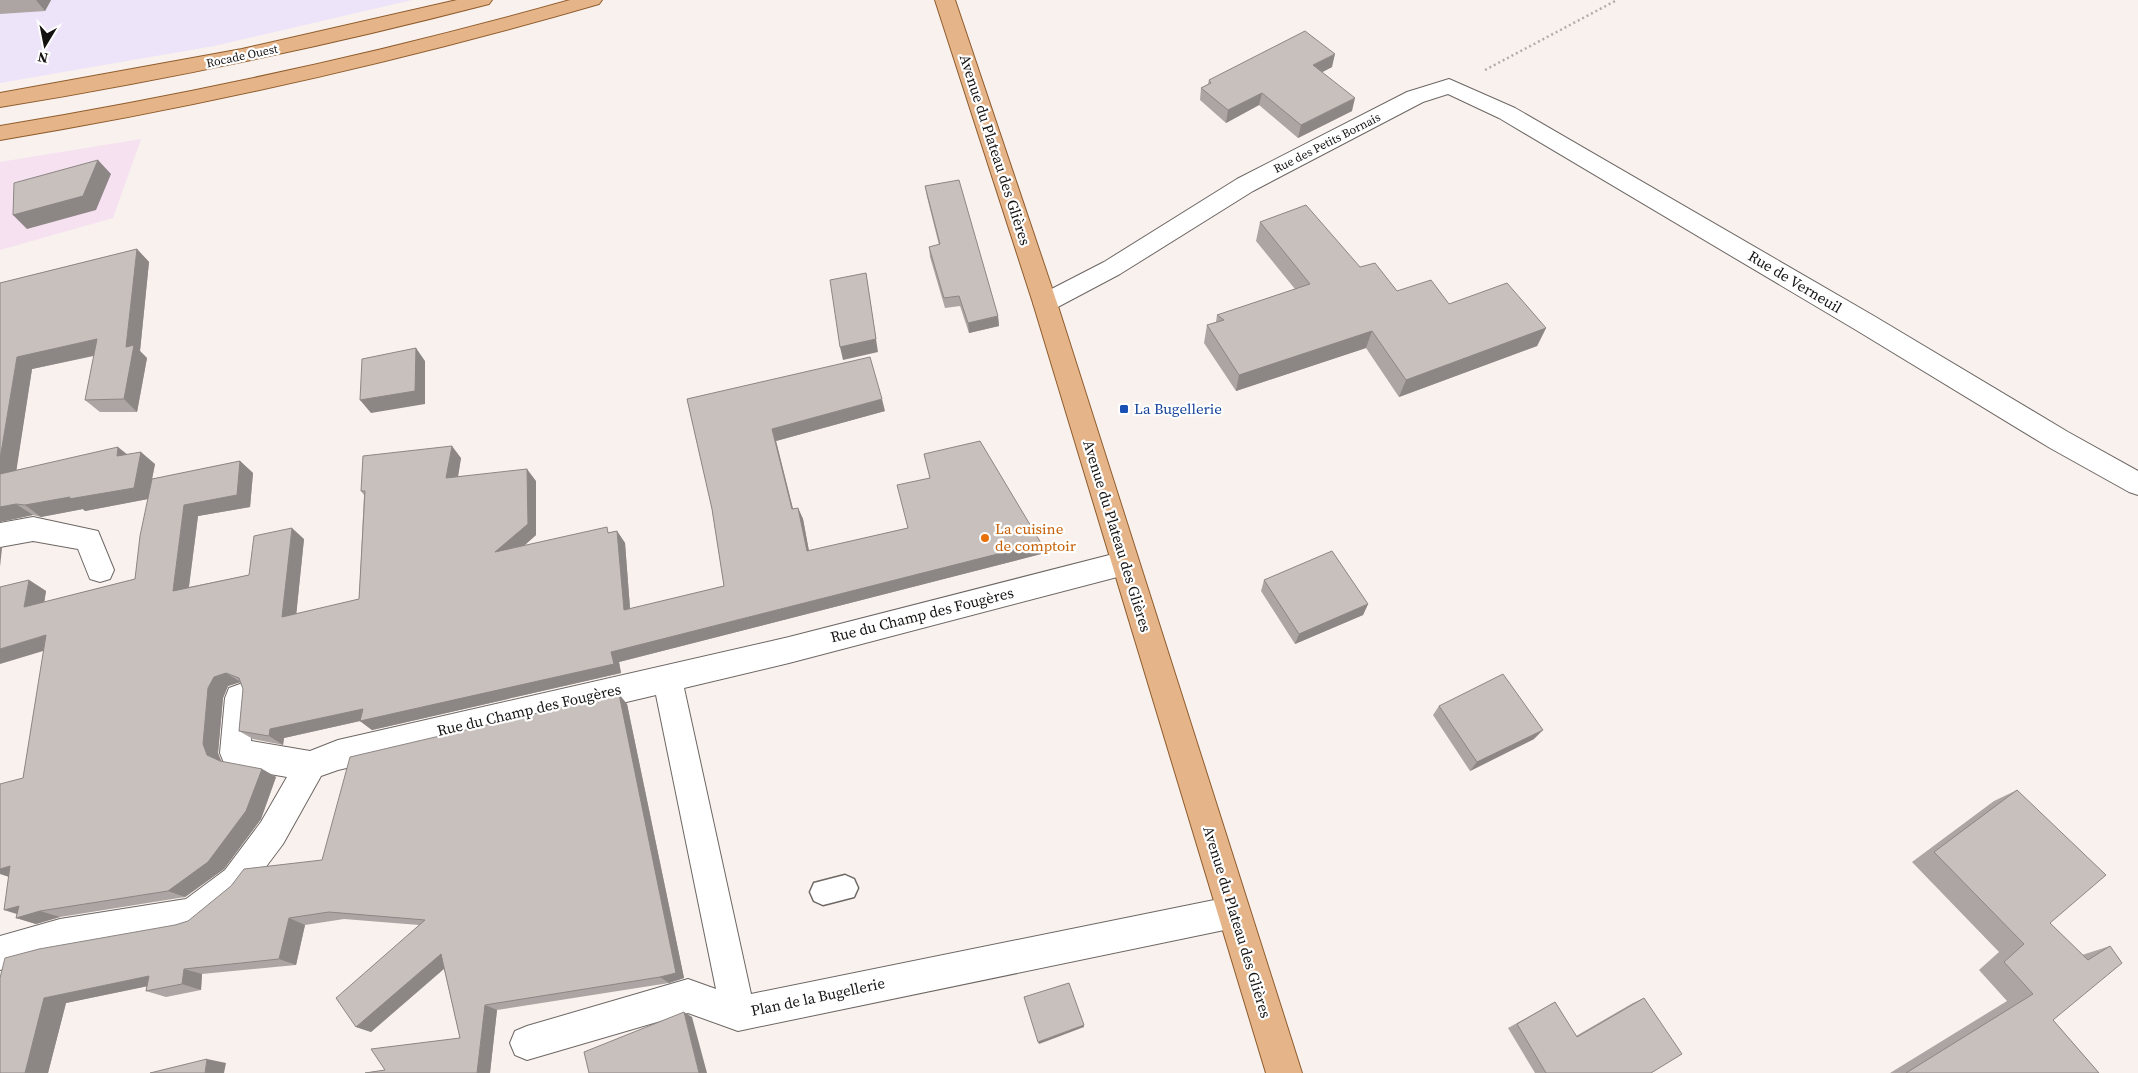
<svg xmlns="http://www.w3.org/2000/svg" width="2138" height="1073" font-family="'Source Serif 4',serif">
	<rect width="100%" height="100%" fill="#f8f1ed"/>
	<path fill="#ede4f9" d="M 0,0 L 412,0 L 214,46 L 0,83 Z"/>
	<path fill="#f6e1f1" d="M 141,139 L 113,218 L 0,250 L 0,162 Z"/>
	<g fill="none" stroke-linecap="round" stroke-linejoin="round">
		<g stroke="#6d6764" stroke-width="3">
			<path id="service" d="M 845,875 L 854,879 L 858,888 L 854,897 L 823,905 L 814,901 L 810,892 L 814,883 Z"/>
		</g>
		<g stroke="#6d6764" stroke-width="2">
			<path id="minor" d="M 1449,79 L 1515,108 L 1874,316 L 2068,432 L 2138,471 L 2138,495 L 2129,492 L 2050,448 L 1856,330 L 1499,118 L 1448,94 L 1423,102 L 1253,191 L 1120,274 L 1054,309 L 1045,312 L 1036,309 L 1033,303 L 1036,297 L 1104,262 L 1237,179 L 1407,92 Z
				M 33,517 L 98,531 L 114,570 L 110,579 L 100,582 L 90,579 L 78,549 L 33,541 L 0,547 L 0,523 Z
				M 1125,551 L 1135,554 L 1139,563 L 1135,572 L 1125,575 L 789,663 L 684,688 L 751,994 L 1234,896 L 1246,900 L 1250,912 L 1246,924 L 1234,928 L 738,1031 L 688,1013 L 527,1060 L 515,1055 L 510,1043 L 515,1031 L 527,1026 L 688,979 L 716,989 L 656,695 L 338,770 L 321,776 L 283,844 L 247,892 L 205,926 L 193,930 L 60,953 L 0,970 L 0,936 L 60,919 L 186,899 L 225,870 L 261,822 L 287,777 L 235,768 L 224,763 L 220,753 L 225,698 L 229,688 L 240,684 L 251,688 L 255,698 L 251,741 L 310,751 L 338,740 L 789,637 Z"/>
		</g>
		<g stroke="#905c2d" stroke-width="2">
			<path id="primary" d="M 457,0 L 492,0 L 489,4 C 327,46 165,80 0,107 L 0,93 L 242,49 Z
				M 570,0 L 602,0 L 599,4 C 402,61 202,106 0,140 L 0,126 C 192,94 382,53 570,0 Z
				M 935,0 L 955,0 L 1057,303 L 1302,1073 L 1266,1073 L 1033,303 Z"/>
		</g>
		<path stroke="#b3adaa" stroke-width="2.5" stroke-dasharray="2 3" stroke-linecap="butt" d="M 1485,70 L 1617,0"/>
		<use href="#service" fill="#fff" fill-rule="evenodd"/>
		<use href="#minor" fill="#fff" fill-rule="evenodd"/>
		<use href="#primary" fill="#e5b589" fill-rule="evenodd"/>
	</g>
	<path fill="#aca5a3" d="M 0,0 L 51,0 L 45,11 L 0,14 Z
		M 1332,67 L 1322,72 L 1352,111 L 1298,138 L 1259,105 L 1226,123 L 1200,100 L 1201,88 L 1208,84 L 1209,80 Z
		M 925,186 L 998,316 L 999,326 L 969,333 L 960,306 L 945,308 L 930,257 L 929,247 L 939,245 L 927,197 Z
		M 1260,222 L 1360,267 L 1397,291 L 1546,328 L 1537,346 L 1399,397 L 1366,348 L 1236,391 L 1204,343 L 1207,325 L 1216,322 L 1217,315 L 1295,289 L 1256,241 Z
		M 137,249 L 149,262 L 140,351 L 147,358 L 137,412 L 100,412 L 85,400 L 94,356 L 32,369 L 16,470 L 127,454 L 155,464 L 152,479 L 240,461 L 253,473 L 250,507 L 198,516 L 189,587 L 249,575 L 304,539 L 296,614 L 359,599 L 364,495 L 361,491 L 461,458 L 458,476 L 536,481 L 536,535 L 524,546 L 617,531 L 625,543 L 630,609 L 724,586 L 712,509 L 687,399 L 885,411 L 776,441 L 793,509 L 798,508 L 803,519 L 809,551 L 907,528 L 930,478 L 924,454 L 1041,554 L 619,662 L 621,673 L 372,730 L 360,721 L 284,738 L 283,745 L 253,739 L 239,731 L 243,689 L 240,682 L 228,686 L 223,698 L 218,753 L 222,762 L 262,769 L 276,777 L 261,819 L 224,869 L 185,897 L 60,917 L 36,924 L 16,918 L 17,914 L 23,778 L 44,651 L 29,580 L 46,591 L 44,602 L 135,579 L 148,499 L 85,511 L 83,509 L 41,517 L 33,515 L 0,522 L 0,283 Z
		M 1264,580 L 1368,604 L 1363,615 L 1295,644 L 1261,591 Z
		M 627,704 L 684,978 L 669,983 L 497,1010 L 490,1073 L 365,1073 L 385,1070 L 460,1038 L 444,969 L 371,1032 L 356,1027 L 419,925 L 344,919 L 305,925 L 296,965 L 202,974 L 201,990 L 166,997 L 146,991 L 147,986 L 66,1003 L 48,1073 L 0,1073 L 0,978 L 188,921 L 322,860 Z
		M 1439,706 L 1534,739 L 1470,771 L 1433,715 Z
		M 2017,790 L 2050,923 L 2082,955 L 2110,946 L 2053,1020 L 2099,1073 L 1890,1073 L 2007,1001 L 1979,970 L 1999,952 L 1912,862 L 1994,801 Z
		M 1644,998 L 1651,1073 L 1535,1073 L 1508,1028 L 1555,1002 L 1576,1036 L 1633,1003 Z"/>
	<path fill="#8c8684" d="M 36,0 L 51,0 L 45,11 Z
		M 1335,54 L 1332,67 L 1311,78 L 1313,65 Z
		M 1262,93 L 1259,105 L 1226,123 L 1228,110 Z
		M 1355,98 L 1352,111 L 1298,138 L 1301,125 Z
		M 98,160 L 111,174 L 96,210 L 27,229 L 13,215 Z
		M 137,249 L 149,262 L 140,351 L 147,358 L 137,412 L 124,399 L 126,347 Z
		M 866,273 L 868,287 L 878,352 L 843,360 L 840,347 Z
		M 998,316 L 999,326 L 969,333 L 968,323 Z
		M 1546,328 L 1537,346 L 1399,397 L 1406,380 Z
		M 1372,331 L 1366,348 L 1236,391 L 1239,375 Z
		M 97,339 L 110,352 L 32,369 L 14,486 L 0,477 L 0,459 L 17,357 Z
		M 416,348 L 425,361 L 425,404 L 371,413 L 360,400 Z
		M 882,399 L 885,411 L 776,441 L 796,521 L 792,509 L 772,429 Z
		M 452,446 L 461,458 L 456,489 L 446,478 Z
		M 118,447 L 133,459 L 117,456 Z
		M 141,452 L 155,464 L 148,499 L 85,511 L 83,509 L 41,517 L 25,505 Z
		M 240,461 L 253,473 L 250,507 L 198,516 L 187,601 L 173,591 L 184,505 Z
		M 527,469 L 536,481 L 536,535 L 504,563 L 495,552 Z
		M 16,504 L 33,515 L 0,522 L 0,507 Z
		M 798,508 L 803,519 L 811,562 L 807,551 Z
		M 292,528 L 304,539 L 295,627 L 282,617 Z
		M 617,531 L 625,543 L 631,621 L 624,610 Z
		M 1041,543 L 1041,554 L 619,662 L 621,673 L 372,730 L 360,721 L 284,738 L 283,745 L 269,736 L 270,729 L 611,652 Z
		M 0,547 L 2,548 L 0,567 Z
		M 29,580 L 46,591 L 42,617 L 24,607 Z
		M 1368,604 L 1363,615 L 1295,644 L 1299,634 Z
		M 46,635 L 63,645 L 0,664 L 0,649 Z
		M 226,673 L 241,682 L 228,686 L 223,698 L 218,753 L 222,764 L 207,755 L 203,744 L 208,688 L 214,677 Z
		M 619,694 L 627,704 L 684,978 L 669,983 L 660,977 Z
		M 1543,730 L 1534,739 L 1470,771 L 1477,762 Z
		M 262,769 L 276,777 L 261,819 L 224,869 L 185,897 L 168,891 Z
		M 10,866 L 12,878 L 0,874 L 0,869 Z
		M 19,906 L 40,911 L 60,917 L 36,924 L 16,918 L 23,916 L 4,910 Z
		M 289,918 L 305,925 L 296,965 L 279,959 Z
		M 441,954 L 454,960 L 371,1032 L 356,1027 Z
		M 184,969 L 202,974 L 201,990 L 182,984 Z
		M 149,976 L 168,982 L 66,1003 L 48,1073 L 25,1073 L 44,998 Z
		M 485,1005 L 497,1010 L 490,1073 L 477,1073 Z
		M 684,1012 L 692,1017 L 707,1073 L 699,1073 Z
		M 1084,1025 L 1084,1027 L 1039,1044 L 1038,1042 Z
		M 207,1059 L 226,1063 L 224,1073 L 205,1073 Z"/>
	<path fill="#c8c0bd" stroke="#8c8684" d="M 1305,31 L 1335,54 L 1313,65 L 1355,98 L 1301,125 L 1262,93 L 1228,110 L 1201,88 L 1211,83 L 1209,80 Z
		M 98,160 L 83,196 L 13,215 L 14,183 Z
		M 959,180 L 998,316 L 968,323 L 959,296 L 944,298 L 929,247 L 940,244 L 925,186 Z
		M 1306,205 L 1360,267 L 1375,263 L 1397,291 L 1431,280 L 1449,304 L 1507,283 L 1546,328 L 1406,380 L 1372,331 L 1239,375 L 1207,325 L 1224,320 L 1217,315 L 1310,284 L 1260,222 Z
		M 137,249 L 126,347 L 134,345 L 124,399 L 85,400 L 97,339 L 17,357 L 0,459 L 0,283 Z
		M 866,273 L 876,339 L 840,347 L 830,280 Z
		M 416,348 L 415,391 L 360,400 L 362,359 Z
		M 870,357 L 882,399 L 772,429 L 792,509 L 798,508 L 807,551 L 908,528 L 897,485 L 930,478 L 924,454 L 980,441 L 1041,543 L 611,652 L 614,664 L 360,721 L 363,709 L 270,729 L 269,736 L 239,731 L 243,689 L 239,678 L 226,673 L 214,677 L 208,688 L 203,744 L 207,755 L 220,761 L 262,769 L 246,811 L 208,862 L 168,891 L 40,911 L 16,918 L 19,906 L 4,910 L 10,866 L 0,869 L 0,784 L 23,778 L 46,635 L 0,649 L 0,587 L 29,580 L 24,607 L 135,579 L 140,536 L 152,479 L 240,461 L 237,495 L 184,505 L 173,591 L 249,575 L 254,536 L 292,528 L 282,617 L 359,599 L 365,491 L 361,491 L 363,456 L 452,446 L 446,478 L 527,469 L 528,524 L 495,552 L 607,527 L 608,533 L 617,531 L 624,610 L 724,586 L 712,509 L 687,399 Z
		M 118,447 L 117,456 L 141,452 L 134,488 L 69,499 L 70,497 L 25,505 L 16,504 L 0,507 L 0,474 Z
		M 1332,551 L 1368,604 L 1299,634 L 1264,580 Z
		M 1503,674 L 1543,730 L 1477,762 L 1439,706 Z
		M 619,694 L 676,973 L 660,977 L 485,1005 L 477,1073 L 365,1073 L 385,1070 L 371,1049 L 460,1038 L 441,954 L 356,1027 L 336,998 L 425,920 L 329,912 L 289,918 L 279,959 L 184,969 L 182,984 L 146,991 L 149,976 L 44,998 L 25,1073 L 0,1073 L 0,978 L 5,958 L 39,949 L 175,925 L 188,921 L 231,886 L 244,869 L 322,860 L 350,757 Z
		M 2017,790 L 2106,875 L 2050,923 L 2088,960 L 2110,946 L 2122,963 L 2053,1020 L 2099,1073 L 1906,1073 L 2033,994 L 2004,962 L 2024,944 L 1934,852 Z
		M 1069,983 L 1084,1025 L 1038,1042 L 1024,997 Z
		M 1644,998 L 1682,1054 L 1651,1073 L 1546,1073 L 1517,1024 L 1555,1002 L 1577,1037 Z
		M 684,1012 L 699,1073 L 589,1073 L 584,1052 Z
		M 207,1059 L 205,1073 L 150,1073 Z"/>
	<rect fill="#1a4fb4" stroke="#fff" stroke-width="2" x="1119" y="404" width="10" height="10" rx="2.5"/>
	<circle fill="#e8710a" stroke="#fff" stroke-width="2" cx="985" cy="538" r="5"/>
	<g text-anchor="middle" stroke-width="4.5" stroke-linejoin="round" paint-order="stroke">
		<g font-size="12" fill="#151312" stroke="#fff">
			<text transform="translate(242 56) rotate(-12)" y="4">Rocade Ouest</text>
			<text transform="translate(1327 143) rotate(-27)" y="4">Rue des Petits Bornais</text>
		</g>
		<g font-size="15" fill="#151312" stroke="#fff">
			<text transform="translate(995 150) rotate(72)" y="5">Avenue du Plateau des Glières</text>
			<text transform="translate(1795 282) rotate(31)" y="5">Rue de Verneuil</text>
			<text transform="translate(1117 536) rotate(73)" y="5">Avenue du Plateau des Glières</text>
			<text transform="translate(922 615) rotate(-14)" y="5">Rue du Champ des Fougères</text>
			<text transform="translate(529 710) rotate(-13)" y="5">Rue du Champ des Fougères</text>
			<text transform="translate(1237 922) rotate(73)" y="5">Avenue du Plateau des Glières</text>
			<text transform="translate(818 997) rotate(-12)" y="5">Plan de la Bugellerie</text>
		</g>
		<g font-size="15" fill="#164399" stroke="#fff" text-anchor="start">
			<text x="1134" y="414">La Bugellerie</text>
		</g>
		<g font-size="15" fill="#c56008" stroke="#fff" text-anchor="start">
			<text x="995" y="534">La cuisine<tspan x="995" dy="17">de comptoir</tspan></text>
		</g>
	</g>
	<g transform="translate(45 45) rotate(190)" stroke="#ffffff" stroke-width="4" paint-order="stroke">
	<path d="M0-4L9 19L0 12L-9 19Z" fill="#151312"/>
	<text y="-8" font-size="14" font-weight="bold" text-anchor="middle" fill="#151312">N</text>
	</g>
</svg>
